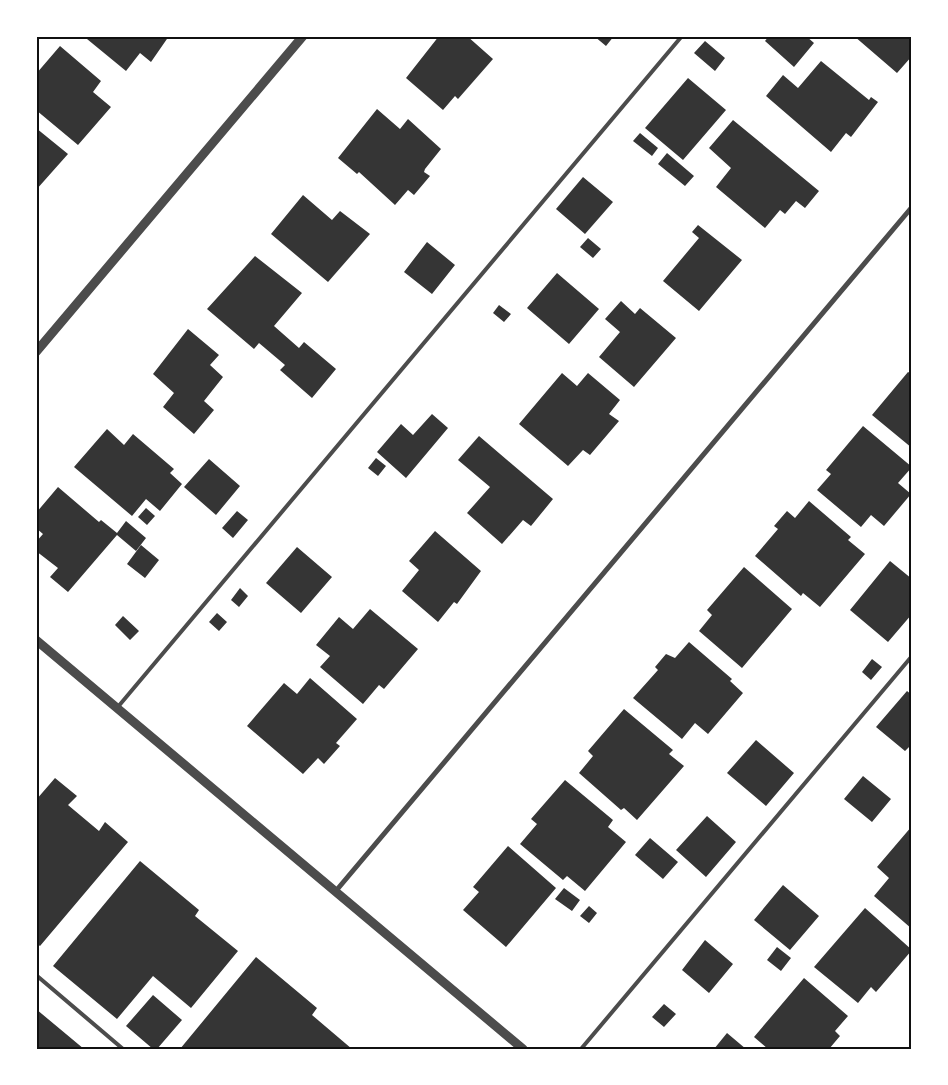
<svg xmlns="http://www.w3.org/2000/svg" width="948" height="1085" font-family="'Sofia Sans Condensed',sans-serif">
	<rect width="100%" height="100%" fill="#fff"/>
	<path fill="#353535" d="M 89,36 L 169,36 L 151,62 L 140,53 L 126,71 L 87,39 Z
		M 439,36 L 467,36 L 493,59 L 458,99 L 455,96 L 443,110 L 406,78 Z
		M 594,36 L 614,36 L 606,46 Z
		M 769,36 L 806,36 L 814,43 L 794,67 L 765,41 Z
		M 854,36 L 912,36 L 912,56 L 897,73 Z
		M 705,41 L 725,58 L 715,71 L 694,53 Z
		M 60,46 L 101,81 L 93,92 L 111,107 L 78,145 L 36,110 L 36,74 Z
		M 821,61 L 869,100 L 871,97 L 878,102 L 851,137 L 846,133 L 831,152 L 766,96 L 783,75 L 798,88 Z
		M 688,78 L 726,110 L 683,160 L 645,128 Z
		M 377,109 L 400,129 L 408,119 L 441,149 L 425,169 L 424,172 L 430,176 L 414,195 L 408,190 L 395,205 L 359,172 L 357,174 L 338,158 Z
		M 733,120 L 819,191 L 805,208 L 796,201 L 785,214 L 780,210 L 765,228 L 716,187 L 731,168 L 709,148 Z
		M 36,128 L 68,154 L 36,190 Z
		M 640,133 L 658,148 L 652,156 L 633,141 Z
		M 667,153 L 694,176 L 685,186 L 658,164 Z
		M 583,177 L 613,202 L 585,234 L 556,209 Z
		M 303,195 L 332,220 L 340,211 L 370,234 L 328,282 L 271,234 Z
		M 698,225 L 742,260 L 699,311 L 663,281 L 699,238 L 692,232 Z
		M 588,238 L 601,249 L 593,258 L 580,247 Z
		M 427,242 L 455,265 L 432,294 L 404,272 Z
		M 255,256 L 302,293 L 274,326 L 299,348 L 304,342 L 336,369 L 312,398 L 280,370 L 285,365 L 259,343 L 254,349 L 207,309 Z
		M 557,273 L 599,309 L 569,344 L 527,308 Z
		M 621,301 L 635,314 L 640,308 L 676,338 L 634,387 L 599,357 L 620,332 L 605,319 Z
		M 499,305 L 511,314 L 504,322 L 493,313 Z
		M 188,329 L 219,355 L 210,365 L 223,377 L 204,401 L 214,410 L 194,434 L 163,407 L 174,393 L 153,374 Z
		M 908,372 L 912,374 L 912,448 L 872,415 Z
		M 562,373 L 577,386 L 588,373 L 620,400 L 609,414 L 619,421 L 590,455 L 583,450 L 568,466 L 519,424 Z
		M 432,414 L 448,428 L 406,478 L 377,452 L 401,424 L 413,435 Z
		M 863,426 L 912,467 L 898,483 L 911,494 L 884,526 L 871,515 L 861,527 L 817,490 L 831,474 L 826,470 Z
		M 107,429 L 124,445 L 133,434 L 174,469 L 170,473 L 182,484 L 160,511 L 146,499 L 132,516 L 74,467 Z
		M 479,436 L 553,499 L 531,526 L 523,520 L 502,544 L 467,513 L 490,487 L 458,460 Z
		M 376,458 L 386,466 L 378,476 L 368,468 Z
		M 209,459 L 240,486 L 216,515 L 184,487 Z
		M 58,487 L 99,522 L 101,520 L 117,533 L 126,521 L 146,538 L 136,551 L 117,535 L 68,592 L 50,577 L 58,568 L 36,551 L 36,542 L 43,534 L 36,528 L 36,513 Z
		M 809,501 L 851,537 L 848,540 L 865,554 L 820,607 L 803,593 L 801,596 L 755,556 L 778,529 L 774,526 L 787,511 L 795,518 Z
		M 146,508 L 155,516 L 147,525 L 138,517 Z
		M 237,511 L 248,520 L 233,538 L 222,528 Z
		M 435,531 L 481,571 L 457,604 L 454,602 L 438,622 L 402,591 L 419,570 L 409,561 Z
		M 141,545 L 159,560 L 145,578 L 127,564 Z
		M 297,547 L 332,577 L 301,613 L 266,583 Z
		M 890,561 L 912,579 L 912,614 L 888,642 L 850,610 Z
		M 744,567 L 792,609 L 742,668 L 699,631 L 712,615 L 707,610 Z
		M 240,588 L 248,596 L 239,607 L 231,600 Z
		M 370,609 L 418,649 L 384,689 L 379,685 L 363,704 L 320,667 L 330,656 L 316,645 L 339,617 L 353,629 Z
		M 217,613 L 227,622 L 219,631 L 209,622 Z
		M 123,616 L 139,631 L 130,640 L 115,625 Z
		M 689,642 L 732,679 L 730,681 L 743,693 L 708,734 L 695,723 L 682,739 L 633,698 L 658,670 L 655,667 L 666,654 L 675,658 Z
		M 872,659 L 882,667 L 871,680 L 862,672 Z
		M 310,678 L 357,719 L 336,743 L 340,746 L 324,764 L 318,758 L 303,774 L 247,726 L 284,683 L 297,694 Z
		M 907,691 L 912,695 L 912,744 L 905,751 L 876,727 Z
		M 624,709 L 673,750 L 669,754 L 684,766 L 637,820 L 624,808 L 621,810 L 579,773 L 593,756 L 588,751 Z
		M 756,740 L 794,773 L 766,806 L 727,773 Z
		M 863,776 L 891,799 L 872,822 L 844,799 Z
		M 55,778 L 77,796 L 68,805 L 99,831 L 105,822 L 128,842 L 40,946 L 36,943 L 36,800 Z
		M 565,780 L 613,820 L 608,827 L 626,842 L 585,891 L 567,876 L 563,880 L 520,844 L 537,824 L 531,819 Z
		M 707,816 L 736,842 L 706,877 L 676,850 Z
		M 912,826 L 912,929 L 874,896 L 889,878 L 877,867 Z
		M 650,838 L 678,862 L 663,879 L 635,855 Z
		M 508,846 L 556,888 L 506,947 L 463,910 L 479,892 L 473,887 Z
		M 140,861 L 199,910 L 195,916 L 238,951 L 191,1008 L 153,976 L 117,1019 L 53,966 Z
		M 783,885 L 819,916 L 790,950 L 754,920 Z
		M 564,888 L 580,900 L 572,911 L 555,899 Z
		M 589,906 L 597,913 L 589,923 L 580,916 Z
		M 865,908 L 912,950 L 876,992 L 871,987 L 858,1003 L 814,967 Z
		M 705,940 L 733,964 L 709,993 L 682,970 Z
		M 777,947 L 791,958 L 781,971 L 767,960 Z
		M 256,957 L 317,1008 L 312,1015 L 352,1049 L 180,1049 Z
		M 804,978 L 848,1016 L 835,1031 L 840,1036 L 829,1049 L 768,1049 L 754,1037 Z
		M 153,995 L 182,1020 L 157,1049 L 153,1049 L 126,1026 Z
		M 664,1004 L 676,1014 L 664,1027 L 652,1017 Z
		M 36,1009 L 84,1049 L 36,1049 Z
		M 727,1033 L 746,1049 L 714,1049 Z"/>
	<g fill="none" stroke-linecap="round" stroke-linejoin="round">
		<path stroke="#4c4c4c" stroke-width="4" d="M 117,708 L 682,36
			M 36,975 L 123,1049
			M 581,1049 L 912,656"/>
		<path stroke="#4c4c4c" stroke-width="5" d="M 335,892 L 912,207"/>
		<path stroke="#4c4c4c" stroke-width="9" d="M 36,352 L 303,36
			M 36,640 L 523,1049"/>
	</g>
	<rect width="948" height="1085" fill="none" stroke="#ffffff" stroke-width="75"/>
	<rect x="38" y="38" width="872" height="1010" fill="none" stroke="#111" stroke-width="2"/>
</svg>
